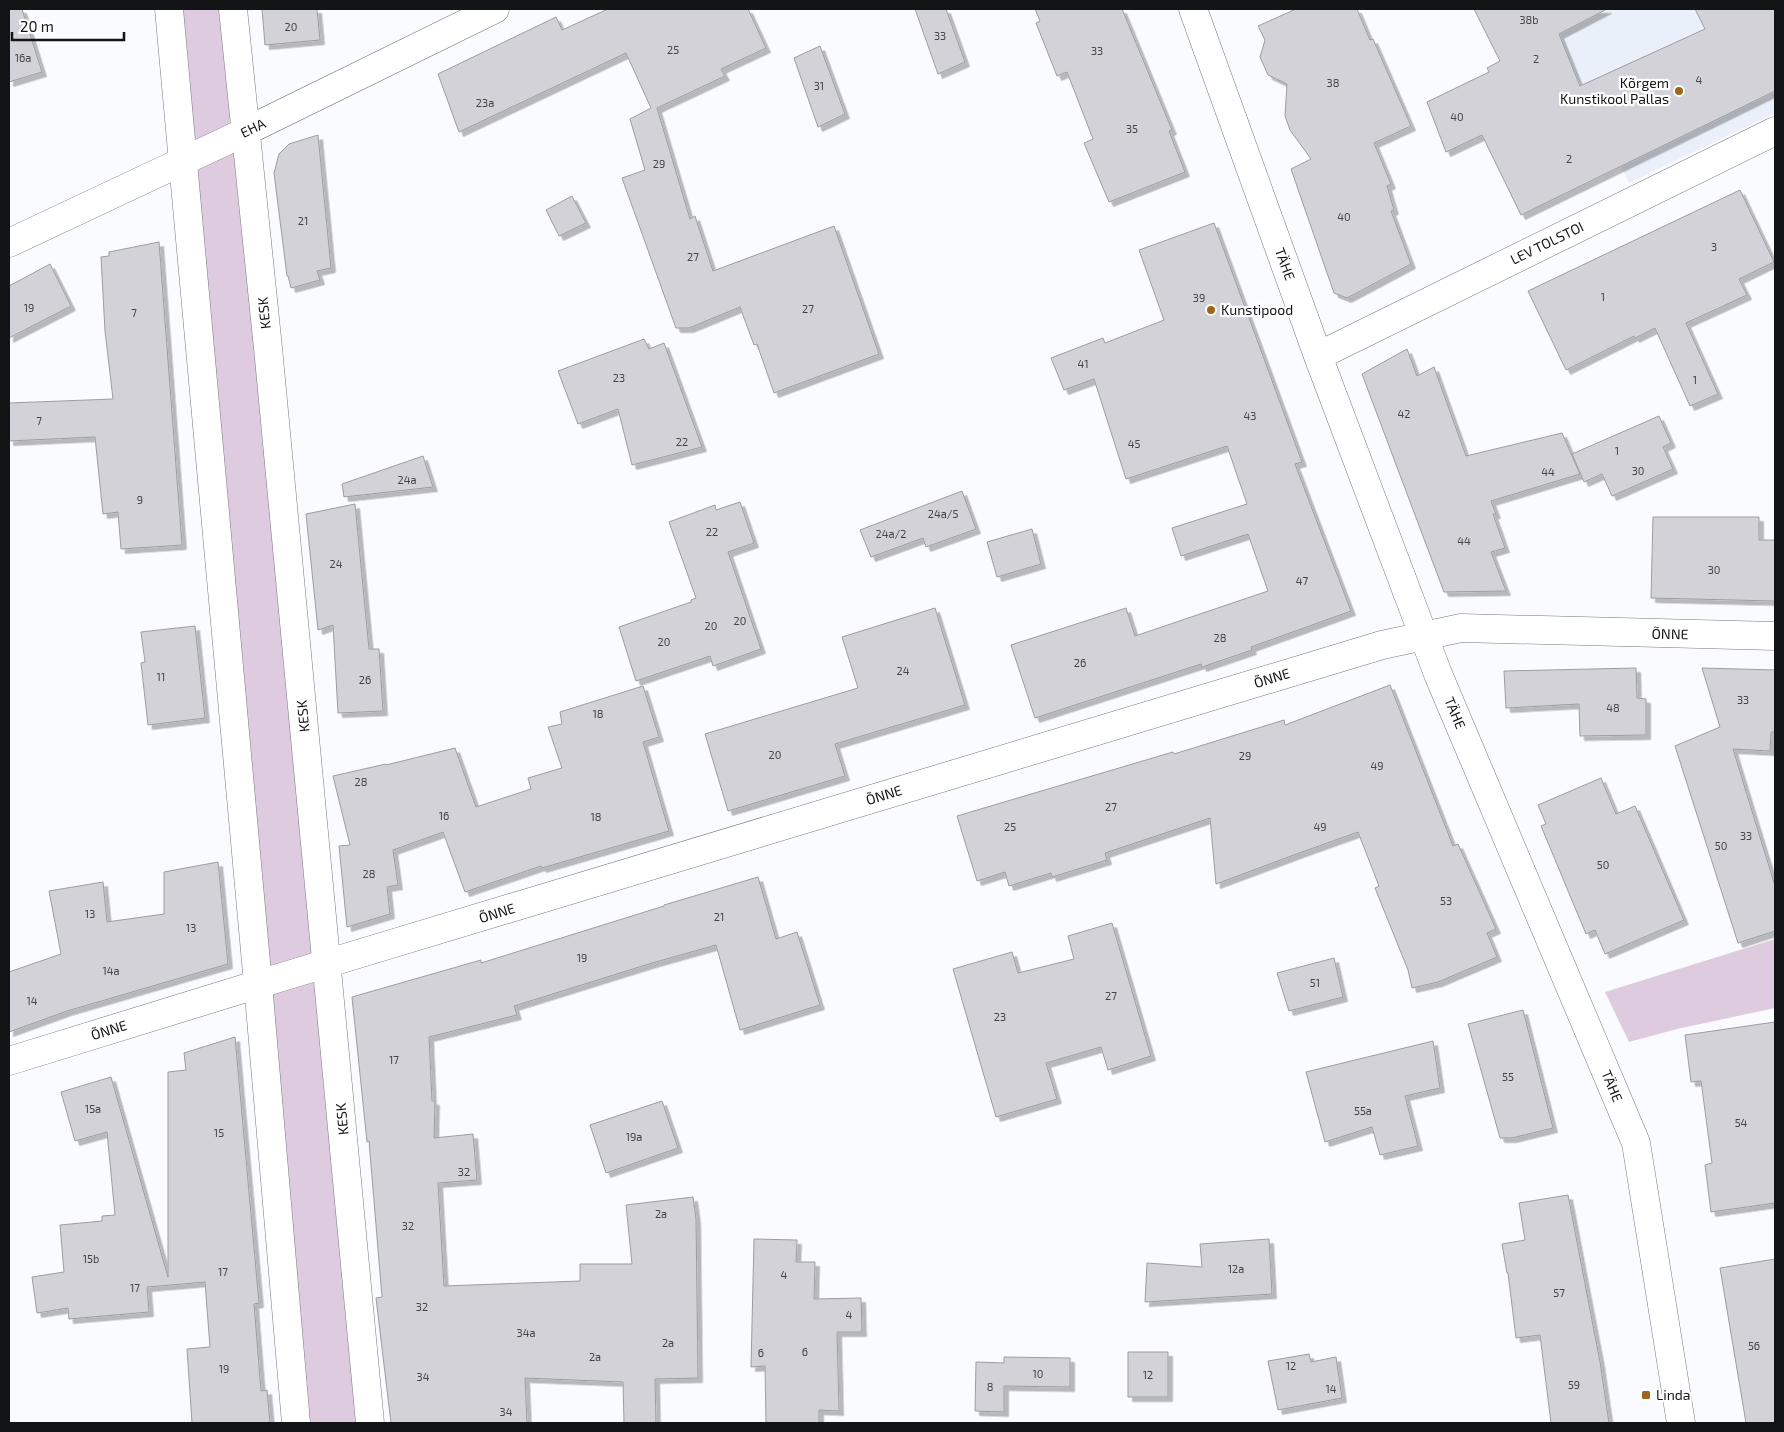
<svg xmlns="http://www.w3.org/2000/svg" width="1784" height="1432" font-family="'Exo 2',sans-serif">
	<defs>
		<filter id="shadow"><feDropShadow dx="4.5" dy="4.5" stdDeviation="0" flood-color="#0004"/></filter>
	</defs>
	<rect width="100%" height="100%" fill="#f9fbff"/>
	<path fill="#e9f0f9" d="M 1501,9 L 1775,9 L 1775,113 L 1629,183 L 1573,69 L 1521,50 Z"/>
	<path fill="#decbdf" d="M 169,9 L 233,9 L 370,1423 L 296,1423 Z
		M 1775,939 L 1775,1008 L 1677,1029 L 1629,1042 L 1605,992 Z"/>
	<path fill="#d3d2d8" stroke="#9d9ca2" filter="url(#shadow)" d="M 9,9 L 22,9 L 42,72 L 9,82 Z
		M 262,9 L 317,9 L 320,40 L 265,45 Z
		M 608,9 L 748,9 L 766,48 L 721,69 L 725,76 L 657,108 L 690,219 L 695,216 L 713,271 L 834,226 L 879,354 L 774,393 L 757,344 L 754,345 L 740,307 L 689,328 L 676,328 L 622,178 L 645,170 L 630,119 L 651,108 L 626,53 L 459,132 L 438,74 L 556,17 L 562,30 Z
		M 915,9 L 946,9 L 965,62 L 938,74 Z
		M 1035,9 L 1122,9 L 1172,130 L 1169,131 L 1185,172 L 1109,202 L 1084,143 L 1093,139 L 1067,72 L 1057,76 L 1036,23 L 1040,21 Z
		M 1296,9 L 1357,9 L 1370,40 L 1373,39 L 1411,126 L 1374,143 L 1391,184 L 1387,186 L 1394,210 L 1391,211 L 1411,264 L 1347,298 L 1334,293 L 1291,169 L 1311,159 L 1290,130 L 1285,116 L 1287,84 L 1268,75 L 1260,57 L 1265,40 L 1258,26 Z
		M 1474,9 L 1607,9 L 1559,34 L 1580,86 L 1705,29 L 1695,9 L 1775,9 L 1775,91 L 1521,215 L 1482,135 L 1446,152 L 1427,102 L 1489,72 L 1487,68 L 1500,61 Z
		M 820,46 L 845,114 L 818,127 L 794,58 Z
		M 318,135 L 331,268 L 317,271 L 320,280 L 291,288 L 288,276 L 287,276 L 274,173 L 279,154 L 289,144 Z
		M 1740,190 L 1774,262 L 1739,279 L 1747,295 L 1686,323 L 1718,394 L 1690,406 L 1655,328 L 1635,338 L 1634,336 L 1566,370 L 1528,291 Z
		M 572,196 L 586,223 L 559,236 L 546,210 Z
		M 1214,223 L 1302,462 L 1295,464 L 1351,611 L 1251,647 L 1252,650 L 1202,667 L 1201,664 L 1035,718 L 1011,645 L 1126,608 L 1135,636 L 1268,591 L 1248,534 L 1181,556 L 1172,528 L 1247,504 L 1227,446 L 1126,479 L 1094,379 L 1064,390 L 1051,358 L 1103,338 L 1105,343 L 1164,320 L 1139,250 Z
		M 159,242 L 182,545 L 121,549 L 118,512 L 103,514 L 95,437 L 9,441 L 9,403 L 113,399 L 105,331 L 101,257 L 109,256 L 109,252 Z
		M 50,264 L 71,306 L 9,338 L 9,286 Z
		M 644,339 L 649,349 L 664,343 L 702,447 L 632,465 L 618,409 L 578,424 L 558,371 Z
		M 1407,349 L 1417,376 L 1434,367 L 1466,456 L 1562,433 L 1580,474 L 1491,501 L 1496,514 L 1493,514 L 1505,548 L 1491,552 L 1506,591 L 1444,592 L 1362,374 Z
		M 1659,416 L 1671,443 L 1663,447 L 1673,469 L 1612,496 L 1602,474 L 1584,482 L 1572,454 Z
		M 423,456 L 433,487 L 344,497 L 342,484 Z
		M 962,491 L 976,529 L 926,547 L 923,538 L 871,557 L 860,530 Z
		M 740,502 L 754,543 L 728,552 L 761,649 L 713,666 L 710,656 L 636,681 L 619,627 L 691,602 L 691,600 L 696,598 L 669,522 L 715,505 L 716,510 Z
		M 355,504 L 369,649 L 379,649 L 383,711 L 338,713 L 333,625 L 318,630 L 306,514 Z
		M 1653,517 L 1759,517 L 1759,540 L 1775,540 L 1775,601 L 1651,598 Z
		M 1032,529 L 1041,564 L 997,577 L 987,542 Z
		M 935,608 L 965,705 L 835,744 L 845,776 L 728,811 L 705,734 L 858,688 L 842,637 Z
		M 195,626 L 205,718 L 148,725 L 141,663 L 145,662 L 141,632 Z
		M 1636,668 L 1637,698 L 1646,699 L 1646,735 L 1580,736 L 1579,704 L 1506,708 L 1504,671 Z
		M 1702,668 L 1775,670 L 1775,732 L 1771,732 L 1770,751 L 1733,749 L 1775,886 L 1775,931 L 1738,943 L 1675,746 L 1720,727 Z
		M 1390,685 L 1453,846 L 1458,844 L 1496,929 L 1487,933 L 1497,957 L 1438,982 L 1412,988 L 1408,970 L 1375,888 L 1379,886 L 1358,832 L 1302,852 L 1216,884 L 1210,818 L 1105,853 L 1107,860 L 1052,877 L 1051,873 L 1009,886 L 1005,872 L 977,881 L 957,816 L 1173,752 L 1174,754 L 1284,720 L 1285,725 Z
		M 643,686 L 659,737 L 643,742 L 669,831 L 542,868 L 541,866 L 465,892 L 443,832 L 393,850 L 398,885 L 387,887 L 390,914 L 347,927 L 339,846 L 350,845 L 333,776 L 386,764 L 386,765 L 455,748 L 476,807 L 531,789 L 528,778 L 562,768 L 548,727 L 562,724 L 560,712 Z
		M 1601,778 L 1616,814 L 1635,806 L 1684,920 L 1605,954 L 1595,930 L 1586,934 L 1541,826 L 1546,824 L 1538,805 Z
		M 218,862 L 228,964 L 67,1011 L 9,1032 L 9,972 L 61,954 L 49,891 L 103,882 L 107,922 L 164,914 L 164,872 Z
		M 758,877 L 776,939 L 797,932 L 820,1005 L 740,1030 L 716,945 L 652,963 L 514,1006 L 517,1015 L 429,1037 L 432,1101 L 435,1101 L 434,1138 L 473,1134 L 477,1180 L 438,1183 L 444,1286 L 580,1281 L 580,1264 L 632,1264 L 626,1205 L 693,1197 L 696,1219 L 698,1378 L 655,1379 L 656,1423 L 624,1423 L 623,1382 L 525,1378 L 527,1423 L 391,1423 L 376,1298 L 382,1297 L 369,1141 L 367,1142 L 352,997 L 481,960 L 481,963 L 664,906 L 664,905 Z
		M 1112,923 L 1151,1056 L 1108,1070 L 1101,1047 L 1046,1063 L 1057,1099 L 996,1117 L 953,969 L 1012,952 L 1018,973 L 1074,959 L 1068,936 Z
		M 1334,958 L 1343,997 L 1289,1011 L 1277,973 Z
		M 1523,1010 L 1553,1128 L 1512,1138 L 1500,1138 L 1468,1024 Z
		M 1775,1022 L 1775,1203 L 1711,1212 L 1705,1165 L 1712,1163 L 1701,1081 L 1691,1082 L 1685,1035 Z
		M 235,1037 L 259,1303 L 254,1304 L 261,1391 L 267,1390 L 270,1423 L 192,1423 L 187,1349 L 210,1347 L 205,1282 L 147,1287 L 149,1312 L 69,1319 L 68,1308 L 37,1313 L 32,1277 L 64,1272 L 60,1225 L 102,1221 L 102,1216 L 115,1215 L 107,1132 L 75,1141 L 61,1092 L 111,1077 L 168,1277 L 168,1072 L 186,1070 L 184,1053 Z
		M 1433,1041 L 1440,1088 L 1405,1096 L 1418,1146 L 1380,1155 L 1372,1127 L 1325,1142 L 1306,1072 Z
		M 662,1101 L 678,1148 L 606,1173 L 590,1125 Z
		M 1568,1195 L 1600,1362 L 1609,1423 L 1551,1423 L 1540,1335 L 1516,1338 L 1508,1273 L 1507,1273 L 1502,1244 L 1525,1240 L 1519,1203 Z
		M 754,1239 L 797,1240 L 796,1262 L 815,1262 L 814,1299 L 861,1298 L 862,1332 L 837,1332 L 839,1411 L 819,1410 L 819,1423 L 766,1423 L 765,1366 L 751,1367 Z
		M 1269,1239 L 1272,1294 L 1145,1302 L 1147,1263 L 1202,1267 L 1200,1244 Z
		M 1775,1259 L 1775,1423 L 1746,1423 L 1720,1268 Z
		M 1128,1352 L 1168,1352 L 1168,1397 L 1128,1397 Z
		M 1309,1354 L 1311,1362 L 1336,1357 L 1342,1398 L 1278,1410 L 1268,1361 Z
		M 1004,1357 L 1070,1358 L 1070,1387 L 1004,1386 L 1004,1412 L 975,1411 L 976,1362 L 1004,1363 Z"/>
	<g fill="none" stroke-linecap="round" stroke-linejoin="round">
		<g stroke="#76797f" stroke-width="29">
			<path id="street" d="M 169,9 L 258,984 L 296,1423
				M 233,9 L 268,348 L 370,1423
				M 1193,9 L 1318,356 L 1438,674 L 1636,1143 L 1681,1423
				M 9,243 L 228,140 L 495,9
				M 1318,356 L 1775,131
				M 9,1061 L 272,980 L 1382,645 L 1461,628 L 1775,636"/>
		</g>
		<use href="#street" stroke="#fff" stroke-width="28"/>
	</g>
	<g fill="#9c661f" stroke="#fff" stroke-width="2">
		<circle cx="1679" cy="91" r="5"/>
		<circle cx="1211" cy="310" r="5"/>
		<rect x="1641" y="1390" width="10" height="10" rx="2.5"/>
	</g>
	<g text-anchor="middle" stroke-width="4.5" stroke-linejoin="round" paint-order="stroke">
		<g font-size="11" fill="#434446">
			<text x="1529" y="24">38b</text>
			<text x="291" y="31">20</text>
			<text x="940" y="40">33</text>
			<text x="673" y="54">25</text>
			<text x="1097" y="55">33</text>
			<text x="23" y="62">16a</text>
			<text x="1536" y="63">2</text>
			<text x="1699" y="84">4</text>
			<text x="1333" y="87">38</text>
			<text x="819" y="90">31</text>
			<text x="485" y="107">23a</text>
			<text x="1457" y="121">40</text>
			<text x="1132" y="133">35</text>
			<text x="1569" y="163">2</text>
			<text x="659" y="168">29</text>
			<text x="1344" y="221">40</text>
			<text x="303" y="225">21</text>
			<text x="1714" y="251">3</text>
			<text x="693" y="261">27</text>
			<text x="1603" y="301">1</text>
			<text x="1199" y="302">39</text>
			<text x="29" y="312">19</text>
			<text x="808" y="313">27</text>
			<text x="134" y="317">7</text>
			<text x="1083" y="368">41</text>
			<text x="619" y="382">23</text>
			<text x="1695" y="384">1</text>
			<text x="1404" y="418">42</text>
			<text x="1250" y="420">43</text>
			<text x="39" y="425">7</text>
			<text x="682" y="446">22</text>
			<text x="1134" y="448">45</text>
			<text x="1617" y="455">1</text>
			<text x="1638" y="475">30</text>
			<text x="1548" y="476">44</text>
			<text x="407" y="484">24a</text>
			<text x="140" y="504">9</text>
			<text x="943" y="518">24a/5</text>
			<text x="712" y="536">22</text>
			<text x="891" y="538">24a/2</text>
			<text x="1464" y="545">44</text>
			<text x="336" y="568">24</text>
			<text x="1714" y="574">30</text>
			<text x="1302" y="585">47</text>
			<text x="740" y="625">20</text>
			<text x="711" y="630">20</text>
			<text x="1220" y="642">28</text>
			<text x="664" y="646">20</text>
			<text x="1080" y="667">26</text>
			<text x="903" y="675">24</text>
			<text x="161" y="681">11</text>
			<text x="365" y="684">26</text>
			<text x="1743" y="704">33</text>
			<text x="1613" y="712">48</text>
			<text x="598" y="718">18</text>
			<text x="775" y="759">20</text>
			<text x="1245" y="760">29</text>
			<text x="1377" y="770">49</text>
			<text x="361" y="786">28</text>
			<text x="1111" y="811">27</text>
			<text x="444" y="820">16</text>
			<text x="596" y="821">18</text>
			<text x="1010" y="831">25</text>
			<text x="1320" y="831">49</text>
			<text x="1746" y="840">33</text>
			<text x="1721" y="850">50</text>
			<text x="1603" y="869">50</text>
			<text x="369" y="878">28</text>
			<text x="1446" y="905">53</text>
			<text x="90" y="918">13</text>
			<text x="719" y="921">21</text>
			<text x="191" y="932">13</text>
			<text x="582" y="962">19</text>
			<text x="111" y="975">14a</text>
			<text x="1315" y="987">51</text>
			<text x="1111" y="1000">27</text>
			<text x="32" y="1005">14</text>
			<text x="1000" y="1021">23</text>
			<text x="394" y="1064">17</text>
			<text x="1508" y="1081">55</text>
			<text x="93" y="1113">15a</text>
			<text x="1363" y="1115">55a</text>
			<text x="1741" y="1127">54</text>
			<text x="219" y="1137">15</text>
			<text x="634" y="1141">19a</text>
			<text x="464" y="1176">32</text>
			<text x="661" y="1218">2a</text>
			<text x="408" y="1230">32</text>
			<text x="91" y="1263">15b</text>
			<text x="1236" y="1273">12a</text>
			<text x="223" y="1276">17</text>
			<text x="784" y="1279">4</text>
			<text x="135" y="1292">17</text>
			<text x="1559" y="1297">57</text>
			<text x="422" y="1311">32</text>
			<text x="849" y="1319">4</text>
			<text x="526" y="1337">34a</text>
			<text x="668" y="1347">2a</text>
			<text x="1754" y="1350">56</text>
			<text x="805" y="1356">6</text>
			<text x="761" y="1357">6</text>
			<text x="595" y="1361">2a</text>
			<text x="1291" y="1370">12</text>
			<text x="224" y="1373">19</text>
			<text x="1038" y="1378">10</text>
			<text x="1148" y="1379">12</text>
			<text x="423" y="1381">34</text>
			<text x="1574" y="1389">59</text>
			<text x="990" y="1391">8</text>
			<text x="1331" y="1393">14</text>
			<text x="506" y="1416">34</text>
		</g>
		<g font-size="14" fill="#131416" stroke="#fff" text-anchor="start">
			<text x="1669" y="88" text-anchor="end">Kõrgem<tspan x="1669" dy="16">Kunstikool Pallas</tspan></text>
			<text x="1221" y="315">Kunstipood</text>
			<text x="1656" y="1400">Linda</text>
		</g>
		<g font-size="14" fill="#131416" stroke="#fff">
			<text transform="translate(253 128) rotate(-26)" y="5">EHA</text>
			<text transform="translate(1547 243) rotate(-26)" y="5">LEV TOLSTOI</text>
			<text transform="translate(1285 264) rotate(70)" y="5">TÄHE</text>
			<text transform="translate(264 313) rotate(-96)" y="5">KESK</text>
			<text transform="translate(1670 634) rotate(1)" y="5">ÕNNE</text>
			<text transform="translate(1272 678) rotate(-17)" y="5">ÕNNE</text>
			<text transform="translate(1455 713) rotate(67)" y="5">TÄHE</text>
			<text transform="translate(303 716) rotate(-95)" y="5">KESK</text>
			<text transform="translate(884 795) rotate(-17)" y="5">ÕNNE</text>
			<text transform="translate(497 913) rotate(-17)" y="5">ÕNNE</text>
			<text transform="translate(109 1030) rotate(-17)" y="5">ÕNNE</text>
			<text transform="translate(1612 1086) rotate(67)" y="5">TÄHE</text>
			<text transform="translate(342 1119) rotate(-95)" y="5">KESK</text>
		</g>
	</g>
	<rect width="1784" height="1432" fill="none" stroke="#131416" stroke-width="20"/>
	<path d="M12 32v8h112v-8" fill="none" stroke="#131416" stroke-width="2.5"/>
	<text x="20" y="32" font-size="15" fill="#131416" stroke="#ffffff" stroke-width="4" paint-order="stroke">20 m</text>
</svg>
